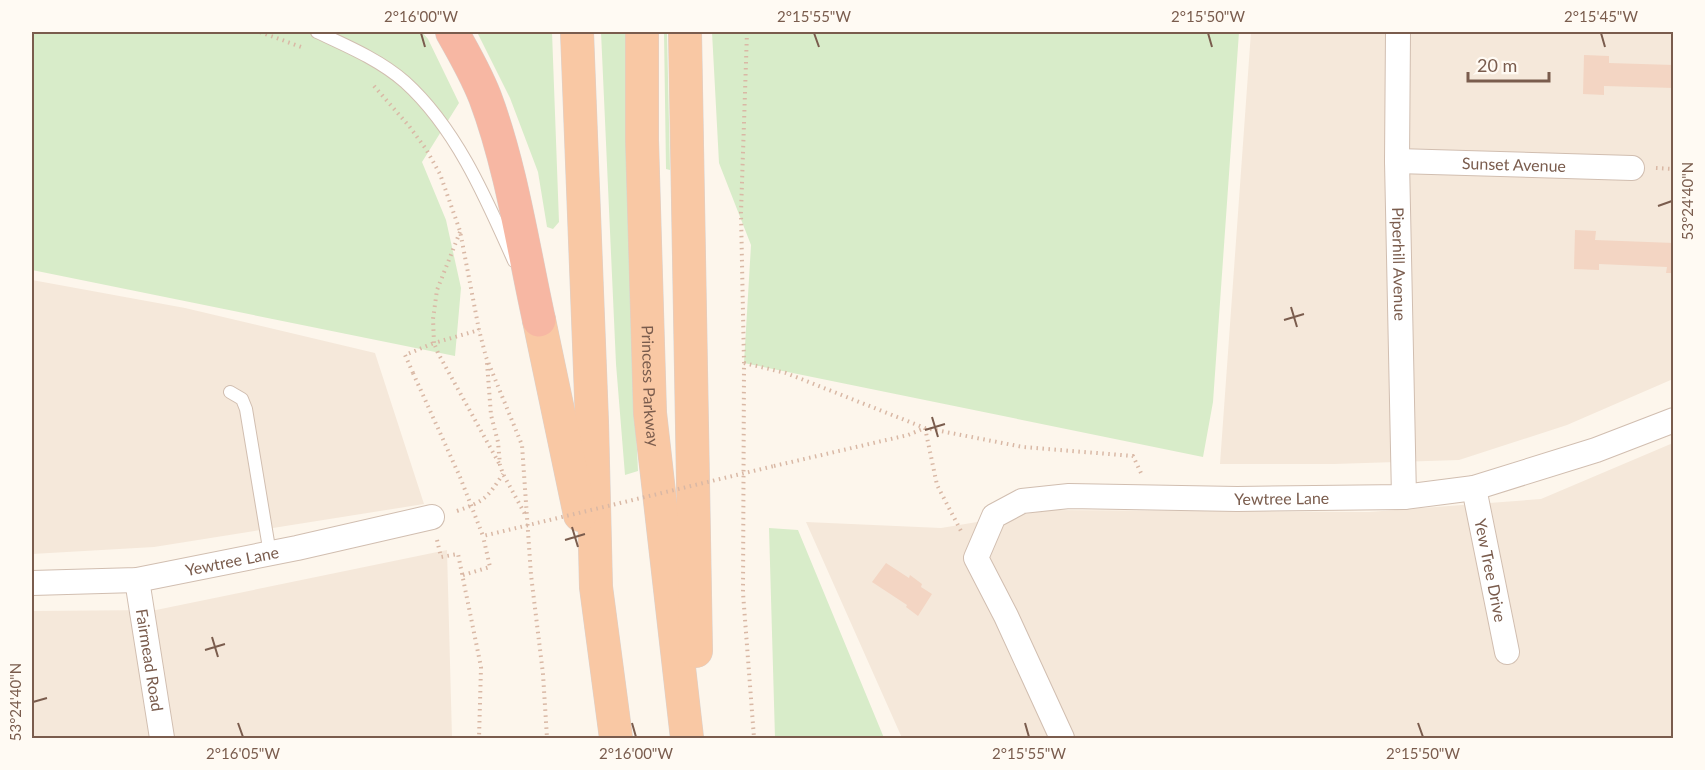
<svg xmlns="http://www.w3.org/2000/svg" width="1705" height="770" font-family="Lato,sans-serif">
	<rect width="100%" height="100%" fill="#fdf6ec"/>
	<path fill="#f5e8da" d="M 1251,32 L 1673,32 L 1673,379 L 1567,425 L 1459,460 L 1334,464 L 1220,464 Z
		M 32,280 L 185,308 L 375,353 L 424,504 L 154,547 L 32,554 Z
		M 1673,443 L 1673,738 L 902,738 L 806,522 L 941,528 L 1049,510 L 1369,512 L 1541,499 Z
		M 447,550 L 452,738 L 32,738 L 32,611 L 156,610 Z"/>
	<path fill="#d8ecc9" d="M 32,32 L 422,32 L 428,39 L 459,103 L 422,162 L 446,220 L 461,288 L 455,356 L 32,270 Z
		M 477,32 L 552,32 L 559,222 L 553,229 L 547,227 L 538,172 L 510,98 Z
		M 601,32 L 625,32 L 633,365 L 638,471 L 625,475 L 616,364 Z
		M 664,32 L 667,32 L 670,170 L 666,169 Z
		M 712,32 L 1239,32 L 1213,402 L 1203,457 L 744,363 L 751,245 L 719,163 Z
		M 769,528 L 798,530 L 884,738 L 775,738 Z"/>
	<path fill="#f3d5c3" d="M 1584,55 L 1609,56 L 1609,63 L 1674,65 L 1674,88 L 1604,86 L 1604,95 L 1583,94 Z
		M 1575,230 L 1596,231 L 1595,240 L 1674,243 L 1674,273 L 1666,273 L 1667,267 L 1599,264 L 1599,270 L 1574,269 Z
		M 886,563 L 909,578 L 910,575 L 922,584 L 921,587 L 932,594 L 918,616 L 906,607 L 907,605 L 872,582 Z"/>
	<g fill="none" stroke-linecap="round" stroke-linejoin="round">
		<g stroke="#d1beb0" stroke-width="14">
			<path id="service" d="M 317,32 C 347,46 380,60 405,82 C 456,128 486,198 514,261
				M 230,392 L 242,399 L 246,409 L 270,554"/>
		</g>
		<g stroke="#d1beb0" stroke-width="26">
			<g id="minor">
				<path id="s1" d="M 1398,32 L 1397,161 L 1404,497"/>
				<path id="s2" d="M 1397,161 L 1632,168"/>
				<path id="s3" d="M 1474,488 L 1507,652"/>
				<path id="s4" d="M 137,580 L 162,738"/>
				<path id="s5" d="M 32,583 L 137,580 L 297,548 L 432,517"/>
				<path id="s6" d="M 1062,738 L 1006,616 L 976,558 L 994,516 L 1022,501 L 1069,496 L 1237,499 L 1404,497 L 1474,488 L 1596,450 L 1674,420"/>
			</g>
		</g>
		<g stroke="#dad1cd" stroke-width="34">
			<g id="trunk">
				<path d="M 577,32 L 592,422 L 596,587 L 616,738"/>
				<path id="s7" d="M 642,32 L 642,140 L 650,413 L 687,738"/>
				<path d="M 685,32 L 696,651"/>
				<path d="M 539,320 L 580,515"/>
			</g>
		</g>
		<g stroke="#dad1cd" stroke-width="34">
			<path id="motorway" d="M 452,32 C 464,53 476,74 485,97 C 511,166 523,247 539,320"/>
		</g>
		<path stroke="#d9b8a5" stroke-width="4" stroke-dasharray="1.5 4.5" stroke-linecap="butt" d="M 260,32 L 304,48
			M 747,32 L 741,213 L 744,363 L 743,593 L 754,738
			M 374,86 L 409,126 L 426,149 L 440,174 L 460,231 L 479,330 L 486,357 L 522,445 L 531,575 L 543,674 L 547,738
			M 1656,168 L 1674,169
			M 460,232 L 437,290 L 433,319 L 434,343 L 479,330
			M 487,363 L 491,415 L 498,442 L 500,465 L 503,474 L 526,516
			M 744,363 L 786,373 L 925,428 L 1023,447 L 1133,456 L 1141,473
			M 413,373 L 405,355 L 434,343 L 438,353 L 500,465
			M 774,466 L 908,435 L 925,428 L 937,485 L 961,531
			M 457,511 C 485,501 487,498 503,474
			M 437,540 L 441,557 L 458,554 L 481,667 L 479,738
			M 463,575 L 490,567 L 483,536"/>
		<use href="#service" stroke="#fff" stroke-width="12"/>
		<use href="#minor" stroke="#fff" stroke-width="24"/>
		<use href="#trunk" stroke="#f9c8a4" stroke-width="33"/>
		<use href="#motorway" stroke="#f7b7a3" stroke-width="33"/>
		<path stroke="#d9b8a5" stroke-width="4" stroke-dasharray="1.5 4.5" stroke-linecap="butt" d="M 413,373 L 460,477 L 483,536 L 774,466"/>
	</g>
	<path fill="none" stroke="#7a5c4d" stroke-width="2" d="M 421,33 L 425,47M 814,33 L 819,47M 1208,33 L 1212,47M 1601,33 L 1605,47M 1658,206 L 1672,201M 1291,307 L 1297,327M 1284,320 L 1304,314M 932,417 L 938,437M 925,430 L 945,424M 572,527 L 578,547M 565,540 L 585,534M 212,637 L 218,657M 205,650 L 225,644M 33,702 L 47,698M 238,723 L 243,737M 632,723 L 636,737M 1025,723 L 1029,737M 1418,723 L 1423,737"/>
	<g text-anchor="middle" stroke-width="4.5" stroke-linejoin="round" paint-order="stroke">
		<g font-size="16" fill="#7a5c4d" stroke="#fffaf3">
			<text dy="6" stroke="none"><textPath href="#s2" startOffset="117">Sunset Avenue</textPath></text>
			<text dy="6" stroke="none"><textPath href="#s1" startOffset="232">Piperhill Avenue</textPath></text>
			<text dy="6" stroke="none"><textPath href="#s7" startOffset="354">Princess Parkway</textPath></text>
			<text dy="6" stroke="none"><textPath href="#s6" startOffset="537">Yewtree Lane</textPath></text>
			<text dy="6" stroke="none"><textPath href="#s5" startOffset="202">Yewtree Lane</textPath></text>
			<text dy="6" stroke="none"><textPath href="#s3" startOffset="84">Yew Tree Drive</textPath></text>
			<text dy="6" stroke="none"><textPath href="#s4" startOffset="81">Fairmead Road</textPath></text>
		</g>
	</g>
	<rect width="1705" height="770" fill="none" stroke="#fffaf3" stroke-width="66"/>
	<path d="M1468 72v9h81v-9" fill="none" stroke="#7a5c4d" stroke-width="3"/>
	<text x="1477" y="72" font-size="18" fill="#7a5c4d" stroke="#fffaf3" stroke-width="4.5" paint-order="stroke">20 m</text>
	<rect x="33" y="33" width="1639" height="704" fill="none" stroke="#7a5c4d" stroke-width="2"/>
	<g font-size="15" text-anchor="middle" fill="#7a5c4d">
		<text x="421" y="22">2°16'00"W</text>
		<text x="814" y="22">2°15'55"W</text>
		<text x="1208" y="22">2°15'50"W</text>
		<text x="1601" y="22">2°15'45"W</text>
		<text transform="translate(1688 201) rotate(-90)" y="5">53°24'40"N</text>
		<text transform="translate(16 702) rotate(-90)" y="5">53°24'40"N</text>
		<text x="243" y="759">2°16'05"W</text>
		<text x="636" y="759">2°16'00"W</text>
		<text x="1029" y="759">2°15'55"W</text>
		<text x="1423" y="759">2°15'50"W</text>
	</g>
</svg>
